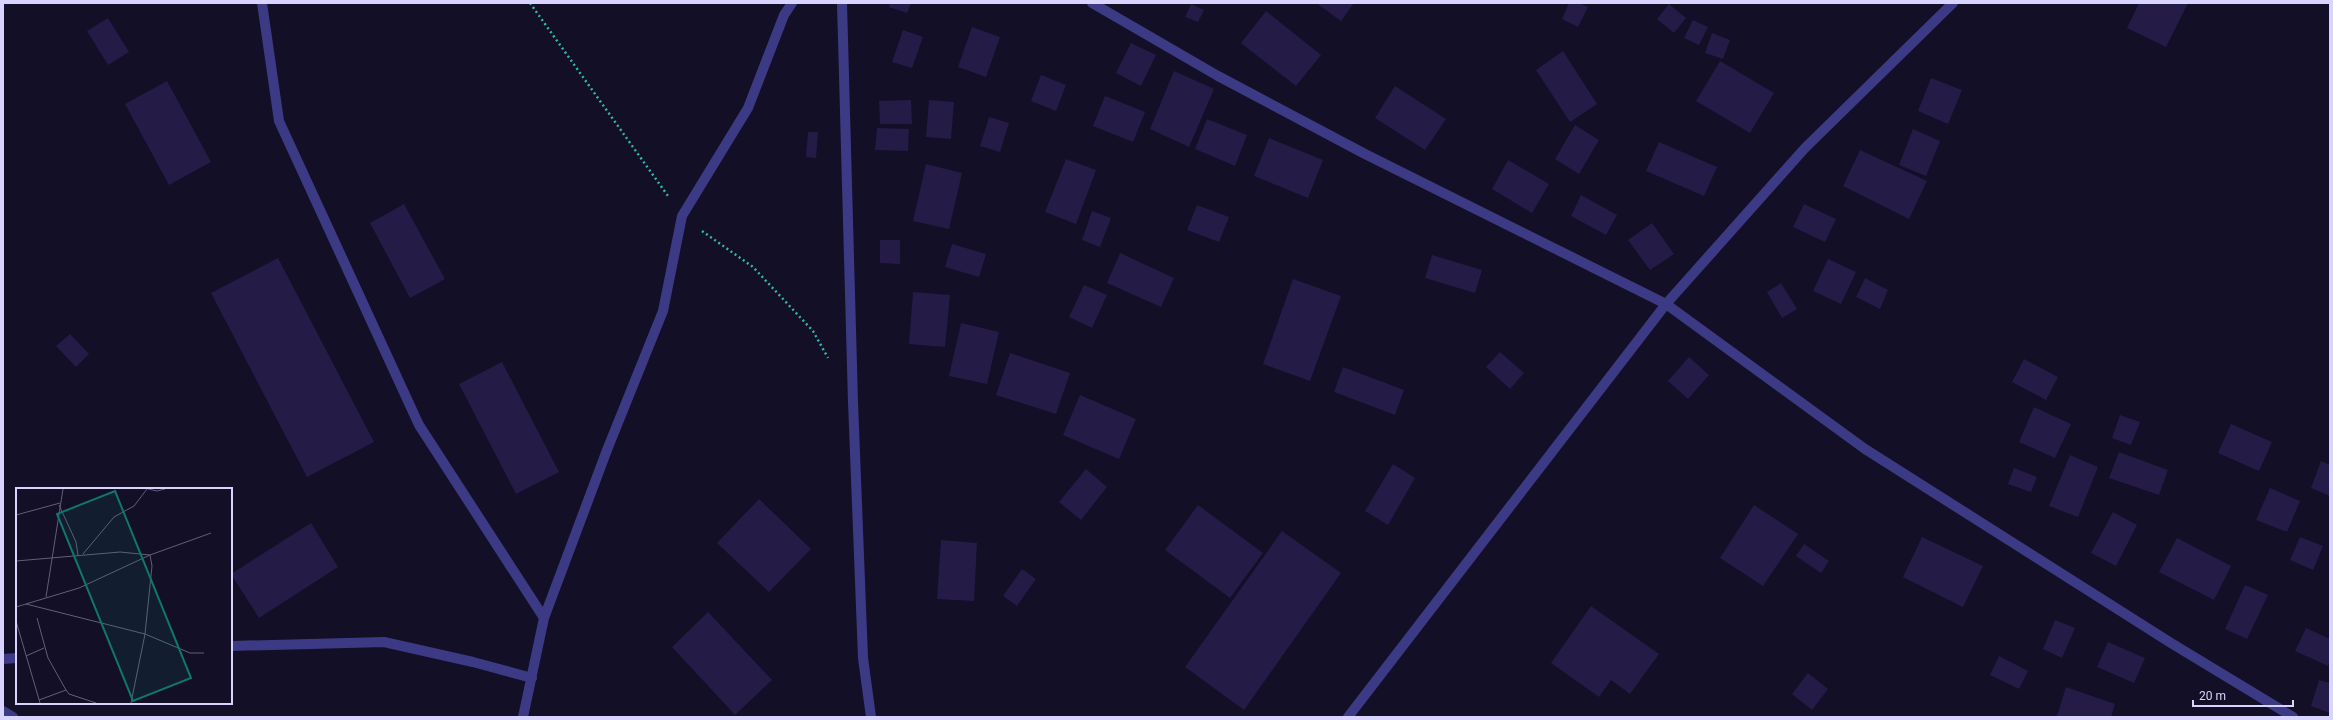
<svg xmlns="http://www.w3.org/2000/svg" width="2333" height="720" font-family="Roboto,sans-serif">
	<rect width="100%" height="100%" fill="#130f26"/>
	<path fill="#241b47" d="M 890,3 L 911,3 L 907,13 L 889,7 Z
		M 1316,3 L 1354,3 L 1341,21 Z
		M 1569,3 L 1579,3 L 1588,7 L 1578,27 L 1562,19 Z
		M 2139,3 L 2188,3 L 2166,47 L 2127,28 Z
		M 1191,4 L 1204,10 L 1198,22 L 1185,17 Z
		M 1669,4 L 1686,18 L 1674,33 L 1657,19 Z
		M 1266,11 L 1321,55 L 1296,86 L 1241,43 Z
		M 108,18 L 129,52 L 108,65 L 87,31 Z
		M 1693,20 L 1708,27 L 1699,45 L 1684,38 Z
		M 972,27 L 1000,37 L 986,77 L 958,67 Z
		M 903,30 L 923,37 L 912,68 L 892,62 Z
		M 1712,33 L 1730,40 L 1723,59 L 1705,53 Z
		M 1131,43 L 1156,55 L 1141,86 L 1116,73 Z
		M 1563,51 L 1597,104 L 1570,122 L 1536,70 Z
		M 1720,61 L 1774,93 L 1750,133 L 1696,101 Z
		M 1174,71 L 1214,89 L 1189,147 L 1150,129 Z
		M 1041,75 L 1066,85 L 1056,111 L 1031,101 Z
		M 1931,78 L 1962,90 L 1948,124 L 1918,111 Z
		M 167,81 L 211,162 L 169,185 L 125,104 Z
		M 1395,86 L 1446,119 L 1425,150 L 1375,118 Z
		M 1105,96 L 1145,112 L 1133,142 L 1093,126 Z
		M 911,100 L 912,124 L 880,124 L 879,101 Z
		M 929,100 L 954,102 L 951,139 L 926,137 Z
		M 989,117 L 1009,123 L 1000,152 L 980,146 Z
		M 1207,119 L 1247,135 L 1235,166 L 1195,149 Z
		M 1575,125 L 1599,140 L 1579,174 L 1555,159 Z
		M 877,128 L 909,129 L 908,151 L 875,150 Z
		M 1913,129 L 1940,141 L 1926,176 L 1899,165 Z
		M 808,132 L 818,132 L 816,158 L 806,157 Z
		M 1269,138 L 1323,160 L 1308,198 L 1254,176 Z
		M 1659,142 L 1717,167 L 1704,196 L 1646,171 Z
		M 1860,150 L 1927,181 L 1909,219 L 1843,186 Z
		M 1066,159 L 1096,170 L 1076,224 L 1045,212 Z
		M 1508,160 L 1549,184 L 1532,213 L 1492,189 Z
		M 926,164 L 962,173 L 949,229 L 913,221 Z
		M 1581,195 L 1617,215 L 1606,235 L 1571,216 Z
		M 404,204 L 445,279 L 410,298 L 370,223 Z
		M 1804,204 L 1836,219 L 1825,242 L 1793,227 Z
		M 1197,205 L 1229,217 L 1219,242 L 1187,230 Z
		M 1092,211 L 1111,218 L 1100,247 L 1082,240 Z
		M 1652,223 L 1674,254 L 1650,270 L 1628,240 Z
		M 880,240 L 900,240 L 900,264 L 880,263 Z
		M 952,244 L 986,254 L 979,277 L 945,267 Z
		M 1120,253 L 1174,278 L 1161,307 L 1107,283 Z
		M 1432,255 L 1482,270 L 1475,293 L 1425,278 Z
		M 278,258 L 374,442 L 307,477 L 211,293 Z
		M 1828,259 L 1856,272 L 1841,304 L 1813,291 Z
		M 1865,278 L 1888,290 L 1880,309 L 1856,297 Z
		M 1293,279 L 1341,296 L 1310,381 L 1263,364 Z
		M 1781,283 L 1797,309 L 1782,318 L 1767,292 Z
		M 1084,285 L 1107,295 L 1092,328 L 1069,317 Z
		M 913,292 L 950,295 L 945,347 L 909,344 Z
		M 961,323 L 999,332 L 987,384 L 949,376 Z
		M 70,334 L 89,354 L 76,367 L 56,346 Z
		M 1500,352 L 1524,373 L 1510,389 L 1486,367 Z
		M 1010,353 L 1070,373 L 1056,414 L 996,395 Z
		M 1689,357 L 1709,375 L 1688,399 L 1668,381 Z
		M 2024,359 L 2058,377 L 2046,400 L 2012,382 Z
		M 502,362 L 559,472 L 516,494 L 459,384 Z
		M 1343,367 L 1404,390 L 1395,415 L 1334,392 Z
		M 1080,395 L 1136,419 L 1119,459 L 1063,435 Z
		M 2034,407 L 2071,424 L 2055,458 L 2019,442 Z
		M 2120,415 L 2140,422 L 2131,445 L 2112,438 Z
		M 2231,424 L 2272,442 L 2259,471 L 2218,453 Z
		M 2119,452 L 2168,470 L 2159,495 L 2109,478 Z
		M 2070,455 L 2098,467 L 2078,517 L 2049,506 Z
		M 2321,461 L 2330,465 L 2330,496 L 2311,488 Z
		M 1393,464 L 1415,478 L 1388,525 L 1365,511 Z
		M 2014,468 L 2037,477 L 2031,492 L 2008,484 Z
		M 1086,469 L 1107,487 L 1081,520 L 1059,502 Z
		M 2270,488 L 2300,501 L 2287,532 L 2256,520 Z
		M 759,499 L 811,549 L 769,592 L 717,543 Z
		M 1198,505 L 1263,553 L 1230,598 L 1165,550 Z
		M 1754,505 L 1798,534 L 1763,586 L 1720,558 Z
		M 2113,512 L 2137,525 L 2116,566 L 2091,553 Z
		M 311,523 L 338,567 L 259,618 L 231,574 Z
		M 1282,531 L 1341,573 L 1244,710 L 1185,667 Z
		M 1922,537 L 1983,566 L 1963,607 L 1903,577 Z
		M 2300,537 L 2323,546 L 2313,570 L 2290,560 Z
		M 2177,538 L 2231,566 L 2214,600 L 2159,572 Z
		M 941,540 L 977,543 L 974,601 L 937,599 Z
		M 1804,544 L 1829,561 L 1821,573 L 1796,556 Z
		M 1022,569 L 1036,579 L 1017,606 L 1003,596 Z
		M 2245,585 L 2268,595 L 2247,639 L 2225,629 Z
		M 1591,606 L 1659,654 L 1630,694 L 1611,680 L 1599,697 L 1551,663 Z
		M 708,612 L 772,680 L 735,715 L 672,647 Z
		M 2055,620 L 2075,628 L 2062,658 L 2043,649 Z
		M 2306,628 L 2330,639 L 2330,662 L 2328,666 L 2295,651 Z
		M 2108,642 L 2145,658 L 2134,683 L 2097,667 Z
		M 1999,656 L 2028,671 L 2019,689 L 1990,675 Z
		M 1808,673 L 1828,689 L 1812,710 L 1792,694 Z
		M 2319,680 L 2330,683 L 2330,713 L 2311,706 Z
		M 2066,687 L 2115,704 L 2111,717 L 2057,716 Z"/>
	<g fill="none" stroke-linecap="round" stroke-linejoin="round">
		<path stroke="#2fb8b0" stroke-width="2.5" stroke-dasharray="2 3" stroke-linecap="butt" d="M 530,3 L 668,196
			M 702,231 L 753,267 L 813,331 L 828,358"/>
		<path stroke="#3d3a85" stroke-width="10" d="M 262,3 L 279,121 L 419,425 L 544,618
			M 842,3 L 853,402 L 863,658 L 871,717
			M 1092,3 L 1218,76 L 1365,154 L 1666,304 L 1865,449 L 2171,643 L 2293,717
			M 231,646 L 384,642 L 473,662 L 532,678
			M 3,659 L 17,658
			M 3,711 L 13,717
			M 523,717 L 544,618 L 607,450 L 663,311 L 682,216 L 748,108 L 784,15 L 792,3
			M 1348,717 L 1666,304 L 1805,148 L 1953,3"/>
	</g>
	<g transform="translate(16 488)">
		<rect width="216" height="216" fill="#130f26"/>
		<path fill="none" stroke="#625e7d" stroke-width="1" d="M 132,1 L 141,3 L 149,1M 43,17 L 60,54 L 62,67M 0,27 L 44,15M 67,66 L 98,29 L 118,18 L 131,1M 0,73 L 104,64 L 134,67 L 136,78 L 129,146 L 115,215M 30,109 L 47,1M 10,116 L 129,146 L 174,165 L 188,165M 0,119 L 63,100 L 134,67 L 195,45M 21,130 L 32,170 L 50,202 L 53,206 L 80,215M 0,133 L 24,215M 10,168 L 28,160M 23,212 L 50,202"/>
		<path fill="#0f766e" fill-opacity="0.15" stroke="#0f766e" stroke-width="2" d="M 99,3 L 175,190 L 117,213 L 41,26 Z"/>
		<rect width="216" height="216" fill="none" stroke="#d9d4ff" stroke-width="2"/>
	</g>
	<rect width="2333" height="720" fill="none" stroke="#d9d4ff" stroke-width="8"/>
	<path d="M2193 700v6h100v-6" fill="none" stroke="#d9d4ff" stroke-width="2"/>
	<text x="2199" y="700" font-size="12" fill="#d9d4ff" stroke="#130f26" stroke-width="3" paint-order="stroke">20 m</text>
</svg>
